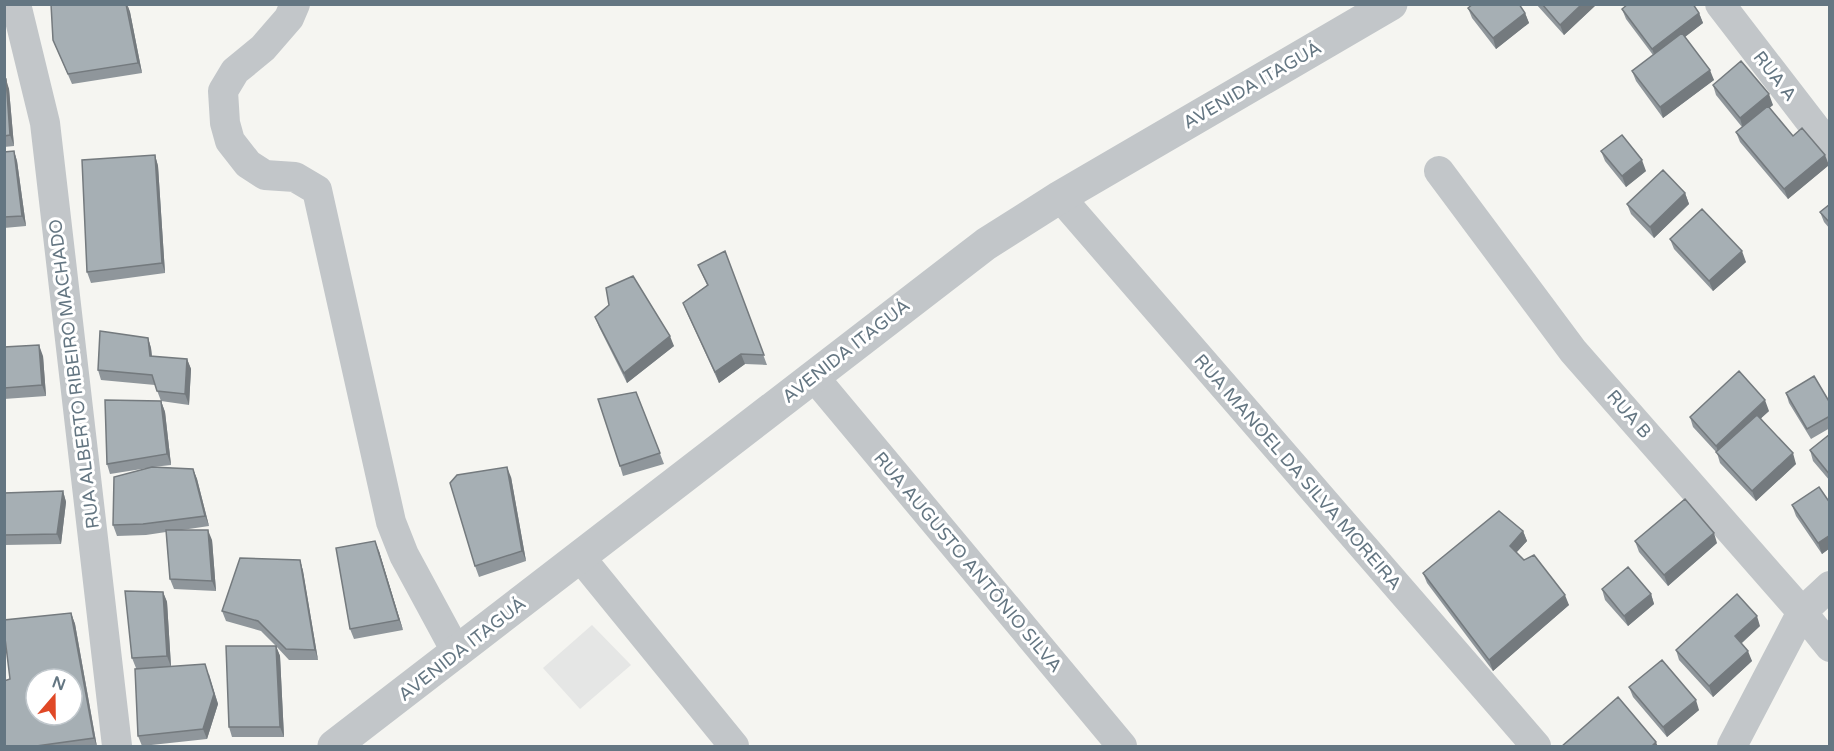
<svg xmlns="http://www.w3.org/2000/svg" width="1834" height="751" font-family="'Varela Round',sans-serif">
	<rect width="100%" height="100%" fill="#f5f5f1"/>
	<path fill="#e5e6e5" d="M 592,625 L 631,665 L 580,709 L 543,668 Z"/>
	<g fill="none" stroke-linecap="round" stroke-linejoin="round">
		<path stroke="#c2c6c9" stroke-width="30" d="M 16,4 L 45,123 L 117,746
			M 295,4 L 289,18 L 263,48 L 235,71 L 223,91 L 225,123 L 230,141 L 248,164 L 265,175 L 295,177 L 317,190 L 391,522 L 404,555 L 457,653
			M 1720,4 L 1830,147
			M 1439,171 L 1573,351 L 1802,612 L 1830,647
			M 1060,197 L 1536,746
			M 814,377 L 1122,746
			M 580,557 L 734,746
			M 1732,746 L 1802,612 L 1830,586"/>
		<path stroke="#c2c6c9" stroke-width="33" d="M 334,746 L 986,244 L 1060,197 L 1391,4"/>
	</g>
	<path fill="#8f969b" d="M 127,4 L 130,12 L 142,73 L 72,84 L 53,40 Z
		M 1536,4 L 1597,4 L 1564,35 Z
		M 1468,8 L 1525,13 L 1529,23 L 1496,49 L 1472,18 Z
		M 1622,9 L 1699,13 L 1703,23 L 1685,37 L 1714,80 L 1663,118 L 1636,81 L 1632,71 L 1653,55 L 1626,19 Z
		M 4,79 L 9,89 L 14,146 L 4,147 Z
		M 1713,85 L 1773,105 L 1769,108 L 1793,136 L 1829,165 L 1788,199 L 1740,142 L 1736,132 L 1742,127 L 1716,95 Z
		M 14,151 L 17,161 L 26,226 L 4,228 L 4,152 Z
		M 1601,151 L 1646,171 L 1626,187 L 1605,161 Z
		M 155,155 L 158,166 L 165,273 L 91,283 L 87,272 Z
		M 1685,193 L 1689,204 L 1654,238 L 1631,214 L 1627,204 Z
		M 1830,204 L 1830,229 L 1824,222 L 1820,212 Z
		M 1670,239 L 1746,262 L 1713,291 L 1674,249 Z
		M 725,251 L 767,365 L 745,364 L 719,383 L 687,313 L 683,303 L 707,285 L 698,265 Z
		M 609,305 L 674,346 L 627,383 L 599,327 L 595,317 Z
		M 148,338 L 151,348 L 152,357 L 187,359 L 191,369 L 189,405 L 161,401 L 155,385 L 101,380 L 98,370 Z
		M 4,347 L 43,356 L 46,396 L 4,399 Z
		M 636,392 L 664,464 L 623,476 L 620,466 Z
		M 1786,393 L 1830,403 L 1830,428 L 1811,439 L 1789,403 Z
		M 161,401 L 165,412 L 171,465 L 153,467 L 193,469 L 197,479 L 209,526 L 182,530 L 212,540 L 216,591 L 174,589 L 170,579 L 166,532 L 146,535 L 117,536 L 113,525 L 148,468 L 110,474 L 107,464 Z
		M 1769,411 L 1761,418 L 1796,464 L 1756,501 L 1720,463 L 1717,453 L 1693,427 L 1690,417 Z
		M 1830,434 L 1830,481 L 1813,461 L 1810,450 Z
		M 511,477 L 526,561 L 479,577 L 475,566 Z
		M 63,491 L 66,502 L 61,544 L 4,545 L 4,493 Z
		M 1830,503 L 1830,548 L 1822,554 L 1796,516 L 1792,505 Z
		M 1523,531 L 1527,541 L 1516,553 L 1569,605 L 1493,671 L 1427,583 L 1423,573 Z
		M 1635,541 L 1717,543 L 1668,586 L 1639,552 Z
		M 379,551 L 403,630 L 354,639 L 350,629 Z
		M 300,560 L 303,571 L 318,660 L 289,660 L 276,646 L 280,656 L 284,737 L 232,737 L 229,727 L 276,646 L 261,631 L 226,621 L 222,611 Z
		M 1602,589 L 1651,594 L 1654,604 L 1628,626 L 1605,600 Z
		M 163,592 L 167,602 L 171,666 L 209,674 L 218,704 L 207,739 L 142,746 L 138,736 L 136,668 L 132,658 Z
		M 71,613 L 75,624 L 97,747 L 4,747 L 10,679 Z
		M 1760,626 L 1741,644 L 1752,661 L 1713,697 L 1679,660 L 1676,650 Z
		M 1629,687 L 1699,710 L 1667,737 L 1633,697 Z"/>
	<path fill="#747a7e" d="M 127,4 L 130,12 L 142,73 L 138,63 Z
		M 1582,4 L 1597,4 L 1564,35 L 1560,25 Z
		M 1525,13 L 1529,23 L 1496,49 L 1493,38 Z
		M 1699,13 L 1703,23 L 1656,59 L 1652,49 Z
		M 1710,70 L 1714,80 L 1663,118 L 1660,107 Z
		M 6,79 L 9,89 L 14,146 L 10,135 Z
		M 1769,94 L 1773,105 L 1743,129 L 1740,118 Z
		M 14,151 L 17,161 L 26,226 L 22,216 Z
		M 155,155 L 158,166 L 165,273 L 162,263 Z
		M 1825,155 L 1829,165 L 1788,199 L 1784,189 Z
		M 1642,160 L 1646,171 L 1626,187 L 1622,176 Z
		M 1685,193 L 1689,204 L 1654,238 L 1650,227 Z
		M 1742,251 L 1746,262 L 1713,291 L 1709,281 Z
		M 670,336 L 674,346 L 627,383 L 624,373 Z
		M 148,338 L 151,348 L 153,367 L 150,356 Z
		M 39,345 L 43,356 L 46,396 L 42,385 Z
		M 741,354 L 745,364 L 719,383 L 715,372 Z
		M 187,359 L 191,369 L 189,405 L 185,394 Z
		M 1765,400 L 1769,411 L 1720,456 L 1716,446 Z
		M 161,401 L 165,412 L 171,465 L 167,454 Z
		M 1793,453 L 1796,464 L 1756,501 L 1752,491 Z
		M 507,467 L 511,477 L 526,561 L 522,551 Z
		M 193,469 L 197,479 L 209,526 L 205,516 Z
		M 63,491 L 66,502 L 61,544 L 57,534 Z
		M 208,530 L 212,540 L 216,591 L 212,581 Z
		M 1523,531 L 1527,541 L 1513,556 L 1510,546 Z
		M 1714,533 L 1717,543 L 1668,586 L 1664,575 Z
		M 1830,535 L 1830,548 L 1822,554 L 1818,543 Z
		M 375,541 L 379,551 L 403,630 L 399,620 Z
		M 300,560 L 303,571 L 318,660 L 315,650 Z
		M 163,592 L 167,602 L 171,667 L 167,656 Z
		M 1651,594 L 1654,604 L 1628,626 L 1624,616 Z
		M 1565,595 L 1569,605 L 1493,671 L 1489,660 Z
		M 71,613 L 75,624 L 97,747 L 94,738 Z
		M 1757,616 L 1760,626 L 1738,646 L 1735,636 Z
		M 276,646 L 280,656 L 284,737 L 280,727 Z
		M 1748,651 L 1752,661 L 1713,697 L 1709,686 Z
		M 205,664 L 218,704 L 207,739 L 203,729 Z
		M 1696,700 L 1699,710 L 1667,737 L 1663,727 Z
		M 1656,742 L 1658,747 L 1651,747 Z"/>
	<path fill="#a6afb4" stroke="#747a7e" stroke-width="1.5" fill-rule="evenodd" d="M 51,4 L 126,4 L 138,63 L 68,74 L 53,40 Z
		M 1473,4 L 1519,4 L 1525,13 L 1493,38 L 1468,8 Z
		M 1542,4 L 1582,4 L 1560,25 Z
		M 1628,4 L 1693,4 L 1699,13 L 1652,49 L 1622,9 Z
		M 1682,33 L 1710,70 L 1660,107 L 1632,71 Z
		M 1741,61 L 1769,94 L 1740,118 L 1713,85 Z
		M 4,79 L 6,79 L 10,135 L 4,136 Z
		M 1768,106 L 1793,136 L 1802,128 L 1825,155 L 1784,189 L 1736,132 Z
		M 1622,135 L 1642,160 L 1622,176 L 1601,151 Z
		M 14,151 L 22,216 L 4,217 L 4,152 Z
		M 155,155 L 162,263 L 87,272 L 82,160 Z
		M 1663,170 L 1685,193 L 1650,227 L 1627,204 Z
		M 1830,204 L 1830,223 L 1820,212 Z
		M 1702,209 L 1742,251 L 1709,281 L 1670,239 Z
		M 725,251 L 764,355 L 741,354 L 715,372 L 683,303 L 708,285 L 698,265 Z
		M 633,276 L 670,336 L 624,373 L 595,317 L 609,305 L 606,288 Z
		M 100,331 L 148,338 L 150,356 L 187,359 L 185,394 L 157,391 L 152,375 L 98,370 Z
		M 39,345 L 42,385 L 4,388 L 4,347 Z
		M 1739,371 L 1765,400 L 1716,446 L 1690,417 Z
		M 1814,376 L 1830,403 L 1830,416 L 1807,429 L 1786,393 Z
		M 636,392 L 660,453 L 620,466 L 598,399 Z
		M 105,400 L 161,401 L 167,454 L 107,464 Z
		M 1757,415 L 1793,453 L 1752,491 L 1716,452 Z
		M 1830,434 L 1830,475 L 1810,450 Z
		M 152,467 L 193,469 L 205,516 L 143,524 L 113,525 L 114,477 Z
		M 507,467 L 522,551 L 475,566 L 450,483 L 457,475 Z
		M 1819,487 L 1830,503 L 1830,535 L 1818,543 L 1792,505 Z
		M 63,491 L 57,534 L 4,535 L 4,493 Z
		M 1685,499 L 1714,533 L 1664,575 L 1635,541 Z
		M 1499,511 L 1523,531 L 1510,546 L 1524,560 L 1534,555 L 1565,595 L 1489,660 L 1423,573 Z
		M 166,530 L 208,530 L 212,581 L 170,579 Z
		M 375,541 L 399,620 L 350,629 L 336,548 Z
		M 240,558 L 300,560 L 315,650 L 286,649 L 258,621 L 222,611 Z
		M 1628,567 L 1651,594 L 1624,616 L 1602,589 Z
		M 125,591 L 163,592 L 167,656 L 132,658 Z
		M 1737,594 L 1757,616 L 1735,636 L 1748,651 L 1709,686 L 1676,650 Z
		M 71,613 L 94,738 L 29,747 L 4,747 L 4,681 L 10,679 L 4,630 L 4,620 ZM 36,679 L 72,679 L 72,715 L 36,715 Z
		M 226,646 L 276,646 L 280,727 L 229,727 Z
		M 1662,660 L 1696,700 L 1663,727 L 1629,687 Z
		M 205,664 L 214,694 L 203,729 L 138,736 L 135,669 Z
		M 1618,697 L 1656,742 L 1651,747 L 1561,747 Z"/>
	<g text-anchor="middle" stroke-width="6" stroke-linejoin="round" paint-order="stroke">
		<g font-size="18" fill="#647682" stroke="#fff">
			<text transform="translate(1775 76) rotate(52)" y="6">RUA A</text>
			<text transform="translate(1252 85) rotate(-30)" y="6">AVENIDA ITAGUÁ</text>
			<text transform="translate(846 351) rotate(-38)" y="6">AVENIDA ITAGUÁ</text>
			<text transform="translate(74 374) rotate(-97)" y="6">RUA ALBERTO RIBEIRO MACHADO</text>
			<text transform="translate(1629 414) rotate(49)" y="6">RUA B</text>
			<text transform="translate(1298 472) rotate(49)" y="6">RUA MANOEL DA SILVA MOREIRA</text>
			<text transform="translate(968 562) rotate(50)" y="6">RUA AUGUSTO ANTÔNIO SILVA</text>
			<text transform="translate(462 649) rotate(-38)" y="6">AVENIDA ITAGUÁ</text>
		</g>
	</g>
	<rect width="1834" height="751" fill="none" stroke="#647682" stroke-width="12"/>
	<g transform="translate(54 697) rotate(20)"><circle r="28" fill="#ffffff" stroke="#c1c8cd" stroke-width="1.5"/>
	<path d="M0-4.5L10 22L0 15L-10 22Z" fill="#e04826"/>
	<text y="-9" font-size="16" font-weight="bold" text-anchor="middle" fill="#647682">N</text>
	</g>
</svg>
